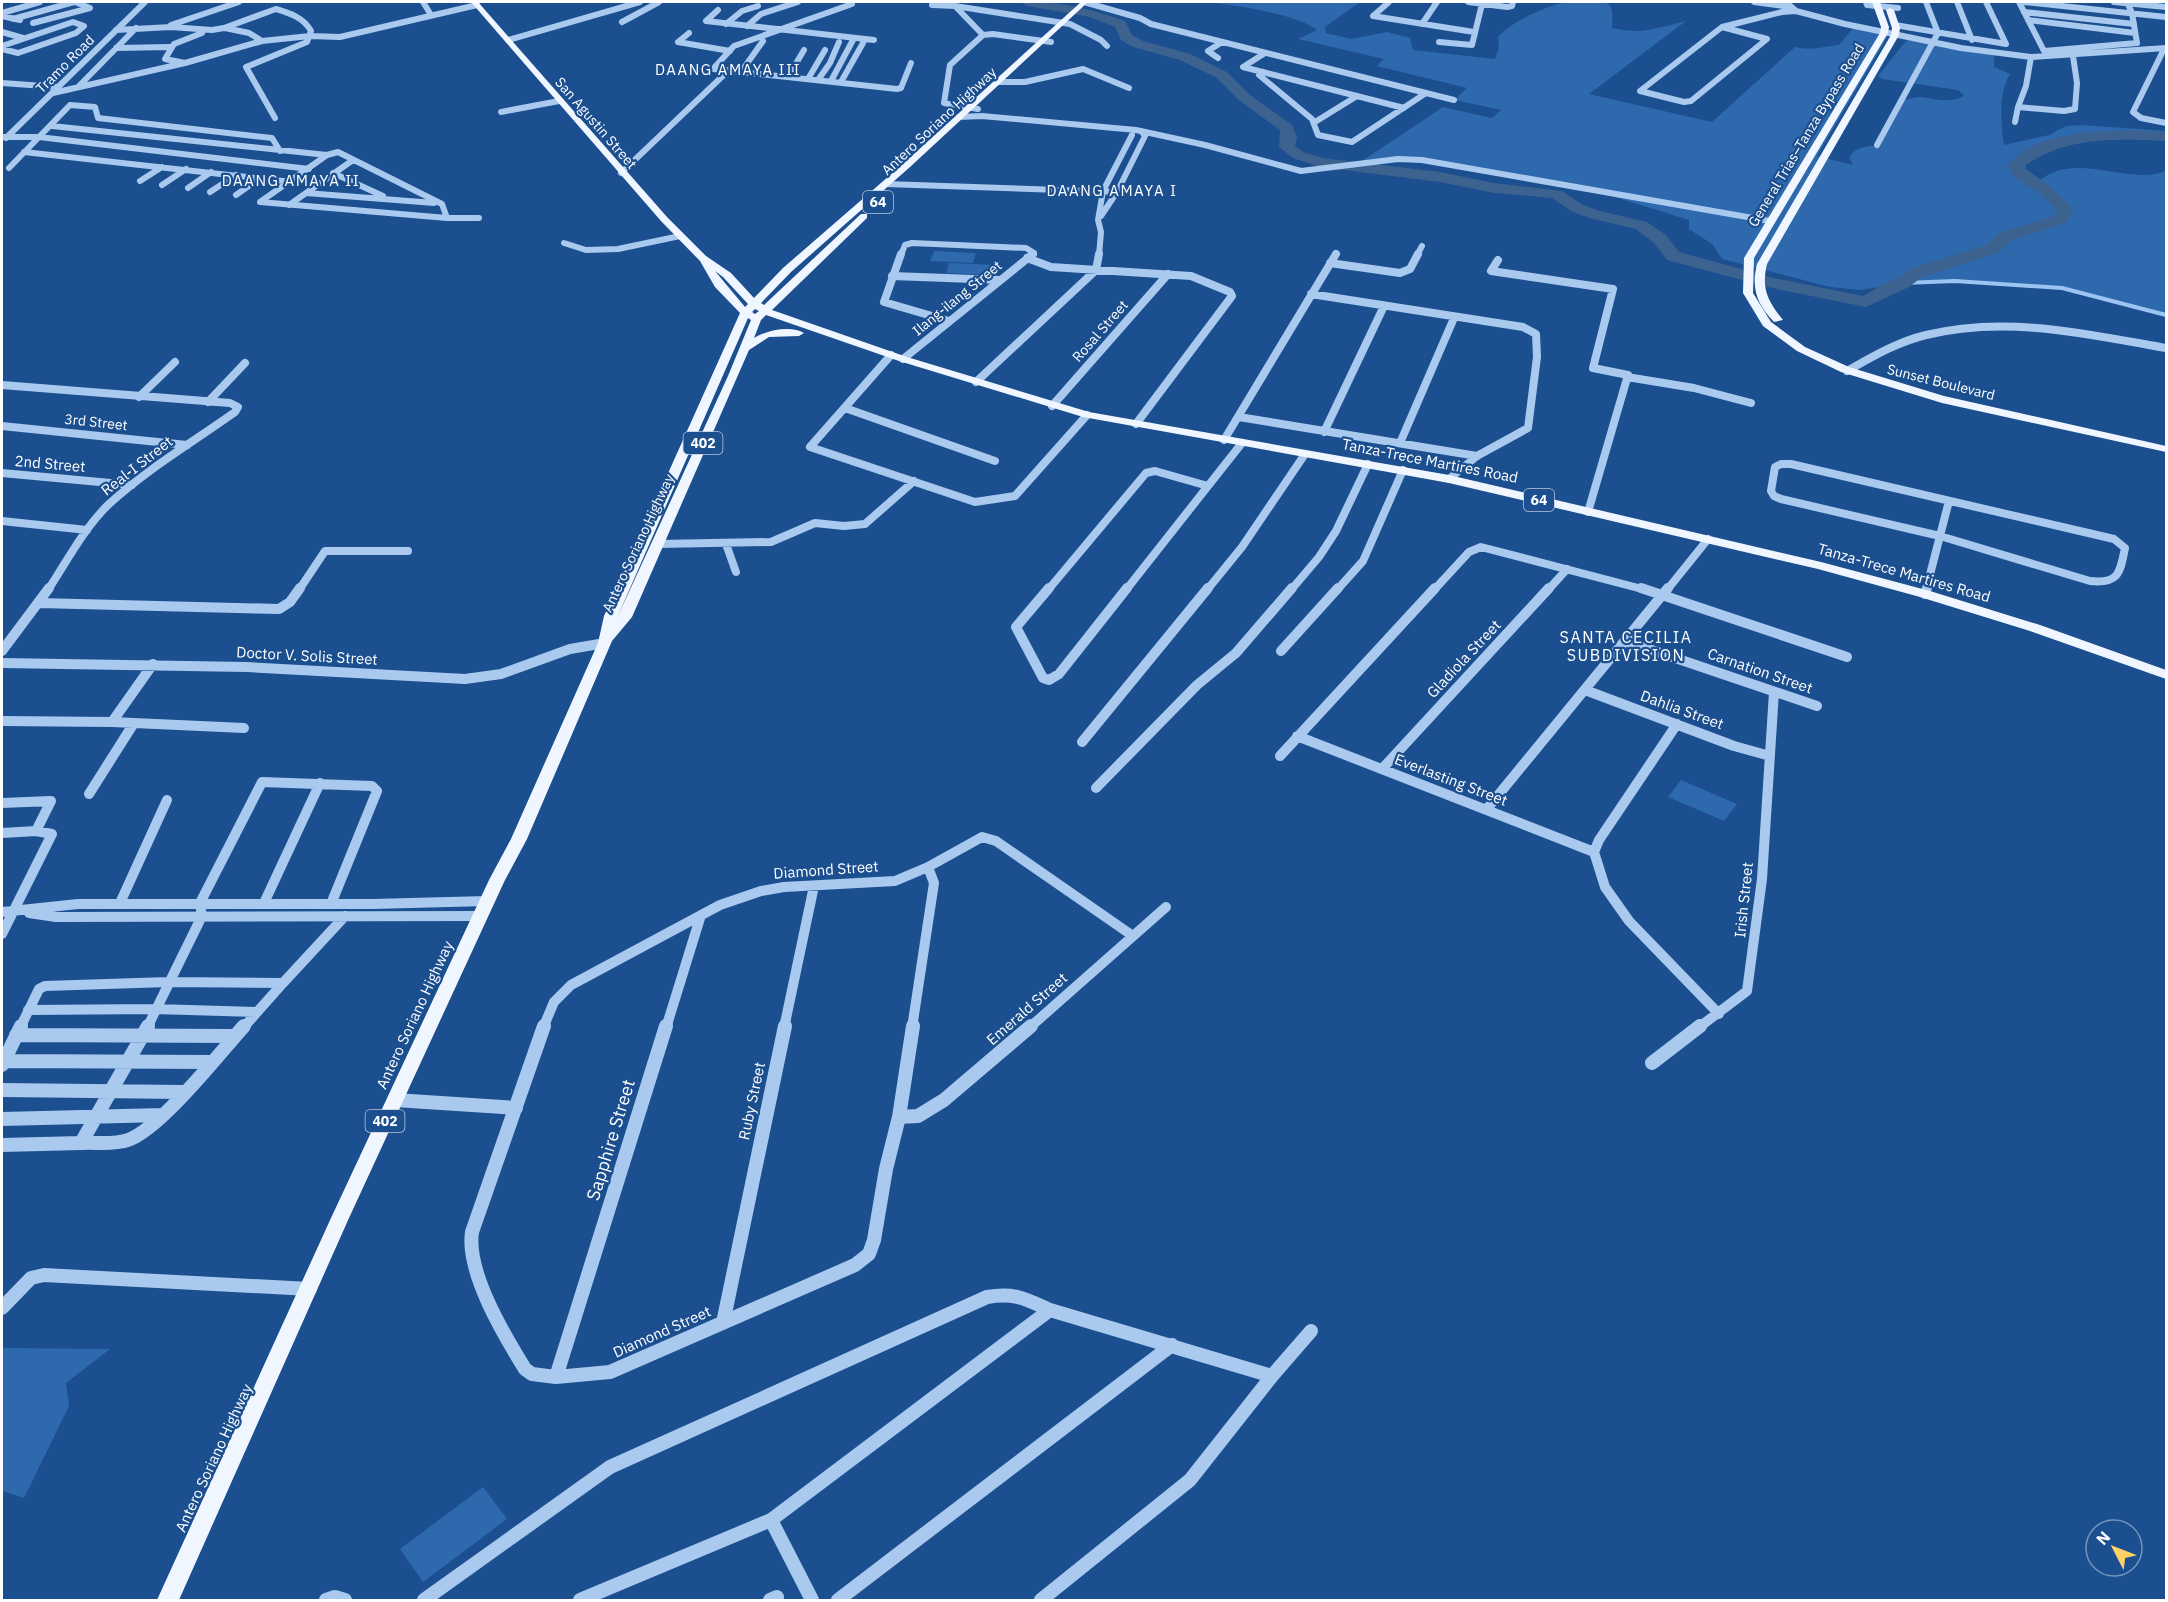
<svg xmlns="http://www.w3.org/2000/svg" width="2168" height="1602" font-family="'IBM Plex Sans',sans-serif">
	<rect width="100%" height="100%" fill="#1b4f8f"/>
	<path fill="#2e69ad" d="M 1207,2 L 1360,2 L 1325,27 L 1326,33 L 1351,39 L 1387,32 L 1410,38 L 1413,50 L 1495,59 L 1499,48 L 1498,37 C 1511,22 1549,4 1568,2 C 1580,0 1594,2 1606,2 C 1615,8 1612,18 1612,28 C 1643,35 1656,28 1686,21 L 1589,94 L 1712,122 L 1795,47 C 1812,51 1821,47 1839,45 L 1853,28 L 1888,36 L 1817,156 L 1853,165 L 1849,158 C 1855,147 1865,147 1877,145 L 1900,100 C 1907,100 1914,97 1920,97 C 1934,98 1952,105 1964,95 L 1958,90 L 1882,79 L 1878,76 L 1905,42 L 1908,40 L 1994,55 L 1994,67 L 2010,74 C 1998,93 2001,124 2004,145 L 2049,135 L 2066,126 L 2082,125 L 2166,131 L 2166,140 L 2163,141 C 2117,133 2065,132 2025,160 L 2026,170 L 2040,180 C 2078,151 2128,186 2166,171 L 2166,315 L 2062,288 L 1955,281 L 1903,283 L 1861,290 L 1830,287 L 1722,259 L 1712,244 L 1689,229 L 1689,220 L 1586,188 L 1422,160 L 1359,163 L 1443,107 L 1492,118 L 1501,110 L 1454,100 L 1467,88 L 1377,66 L 1384,59 L 1298,39 L 1317,30 C 1296,14 1235,5 1207,2 Z
		M 934,251 L 976,253 L 973,263 L 930,261 Z
		M 949,263 L 995,265 L 993,275 L 946,273 Z
		M 1681,780 L 1737,804 L 1724,821 L 1668,797 Z
		M 2,1348 L 110,1349 L 66,1383 L 69,1406 L 24,1498 L 2,1491 Z
		M 483,1487 L 507,1519 L 423,1582 L 400,1549 Z"/>
	<g fill="none" stroke-linecap="round" stroke-linejoin="round">
		<path stroke="#9cc4f0" stroke-width="4" d="M 1903,283 L 1955,281 L 2062,288 L 2166,315"/>
		<path fill="#3c6290" fill-rule="evenodd" d="M 1021,2 C 1055,0 1092,9 1125,21 L 1132,35 L 1143,41 L 1190,54 L 1227,72 L 1250,95 L 1292,125 L 1297,137 L 1295,146 L 1303,152 L 1322,158 L 1440,172 L 1494,183 L 1562,191 L 1583,205 L 1600,211 L 1647,222 L 1666,235 L 1679,252 L 1774,278 L 1863,296 L 1885,283 L 1897,279 L 1910,269 L 1986,245 L 1999,233 L 2055,216 L 2057,210 L 2038,192 L 2014,177 L 2007,166 C 2037,127 2122,129 2166,132 L 2166,141 C 2115,139 2067,136 2023,167 L 2050,186 L 2071,206 L 2073,209 L 2068,222 L 2011,241 L 1998,253 L 1922,277 L 1909,287 L 1866,307 L 1772,288 L 1667,260 L 1654,243 L 1636,229 L 1589,218 L 1571,211 L 1552,198 L 1494,193 L 1440,182 L 1320,167 L 1293,158 L 1279,147 L 1280,130 L 1240,101 L 1217,78 L 1180,60 L 1133,47 L 1121,40 L 1115,27 L 1090,17 L 1027,6 Z"/>
		<path stroke="#a9c9ee" stroke-width="6" d="M 423,2 L 431,15
			M 1084,2 L 1140,18 L 1151,24 L 1454,100
			M 1389,2 L 1373,16 L 1474,32
			M 1468,2 L 1507,7 L 1512,6 L 1513,2
			M 1754,2 L 1791,7
			M 1786,2 L 1796,11 L 1845,24 L 1961,48 L 2031,57 L 2166,48
			M 1866,2 L 1867,5 L 1898,8
			M 1957,2 L 1972,40
			M 1986,2 L 2006,44
			M 2019,2 L 2044,51 L 2137,43 L 2132,13 L 2127,2
			M 2024,2 L 2166,17
			M 2114,2 L 2166,7
			M 852,4 L 734,46 L 713,69 L 897,89 L 901,88 L 911,63
			M 932,5 L 955,6 L 1070,24 L 1101,40 L 1107,46
			M 955,6 L 983,35 L 950,65 L 944,103 L 978,109
			M 718,10 L 706,21 L 874,40
			M 2024,12 L 2134,24
			M 2,13 L 40,2
			M 2,16 L 20,20
			M 13,19 L 74,2
			M 2028,20 L 2135,33
			M 622,22 L 659,2
			M 33,23 L 90,8 L 75,2
			M 726,24 L 742,11 L 758,6
			M 1422,24 L 1437,2
			M 171,25 L 239,2
			M 1895,25 L 2006,44
			M 747,26 L 761,14 L 798,2
			M 1722,27 L 1767,39 L 1691,101 L 1684,102 L 1640,91 Z
			M 1722,27 L 1782,12 L 1796,11
			M 225,28 L 249,33 L 262,41
			M 116,30 L 171,27 L 212,30 L 224,28 L 276,9 C 290,13 304,18 311,31 L 307,42 L 246,67 L 275,118
			M 2,32 L 23,38
			M 689,33 L 678,42 L 730,51
			M 983,35 L 993,34 L 1051,42
			M 508,40 L 640,2
			M 1439,42 L 1472,45 L 1482,4
			M 2,46 L 73,22 L 84,26 L 76,33 L 18,53 L 2,49
			M 116,48 L 170,47
			M 2164,49 L 2133,112 L 2141,118 L 2166,123
			M 1265,53 L 1243,67 L 1404,108
			M 1218,58 L 1208,51 L 1222,42
			M 185,63 L 262,41 L 310,36 L 340,37 L 477,5
			M 741,72 L 763,41
			M 1263,72 L 1259,75 L 1312,119 L 1318,135 L 1352,142 L 1426,93
			M 788,77 L 804,50
			M 808,79 L 825,50
			M 818,80 L 830,63 L 839,42
			M 831,81 L 853,40
			M 841,82 L 863,43
			M 997,82 L 1025,82 L 1083,69 L 1129,88
			M 2,83 L 58,87
			M 78,87 L 136,28
			M 53,93 L 185,63 L 165,59 L 174,44 L 202,33
			M 2018,107 L 2026,86 L 2031,57
			M 501,112 L 559,101
			M 959,117 L 982,116 L 1136,130 L 1205,145 L 1301,171 L 1398,159 L 1422,160 L 1770,221
			M 1315,122 L 1357,96
			M 2015,122 L 2018,107 L 2064,111 L 2075,109 L 2077,83 L 2073,56
			M 52,126 L 327,155
			M 2,137 L 39,137 L 309,169
			M 6,138 L 145,2
			M 1877,145 L 1938,33 L 1926,2
			M 24,152 L 292,182
			M 338,152 L 442,204 L 447,218 L 260,202 L 327,155 Z
			M 9,168 L 70,105 L 95,107 L 98,118 L 272,138 L 280,151
			M 333,173 L 383,196
			M 621,173 L 729,70
			M 140,181 L 162,167
			M 885,184 L 1117,192
			M 162,185 L 186,169
			M 188,188 L 211,172
			M 210,192 L 236,175
			M 306,193 L 434,203
			M 236,195 L 260,178
			M 289,205 L 353,160
			M 1101,216 L 1117,192 L 1145,136 L 1142,132
			M 447,218 L 479,218
			M 564,243 L 586,250 L 618,249 L 680,236
			M 901,255 L 905,245 L 912,243 L 1026,248 L 1034,253 L 1031,255
			M 1099,255 L 1101,232 L 1098,220 L 1103,191 L 1132,135
			M 1417,255 L 1422,246"/>
		<path stroke="#a9c9ee" stroke-width="8" d="M 901,254 L 884,302 L 949,321
			M 1027,258 L 1051,267 L 1191,276 L 1230,292 L 1232,296 L 1136,424
			M 1498,260 L 1491,271 L 1613,289 L 1593,368 L 1628,375 L 1588,512
			M 1330,263 L 1400,273 L 1410,269 L 1418,254
			M 892,276 L 1000,280
			M 1311,294 L 1523,327 L 1536,334 L 1537,357 L 1528,428 L 1477,456 L 1449,479
			M 891,355 L 810,447 L 975,502 L 1015,496 L 1087,415
			M 903,359 L 1033,254
			M 1847,371 C 1872,357 1897,342 1926,335 C 2005,315 2087,334 2166,348
			M 1627,377 L 1694,388 L 1751,403
			M 976,382 L 1096,270 L 1099,254
			M 2,385 L 230,403 L 238,407 L 235,412 C 193,442 147,469 109,504 C 84,528 67,561 48,590
			M 139,397 L 175,362
			M 208,402 L 245,363
			M 1052,406 L 1168,274
			M 845,408 L 995,461
			M 1239,417 L 1477,456
			M 2,426 L 187,445
			M 1324,432 L 1384,306
			M 1224,440 L 1336,254
			M 1400,443 L 1454,318
			M 1781,464 L 1791,464 L 2114,539 L 2125,548 C 2120,573 2119,584 2090,581 L 1940,536 L 1781,499 L 1774,496 L 1771,491 L 1775,467 Z
			M 2,473 L 132,485
			M 1208,486 L 1242,443
			M 2,521 L 87,530
			M 658,544 L 771,542 L 815,523 L 844,526 L 865,524 L 914,481
			M 726,544 L 736,572
			M 299,590 L 325,551 L 408,551
			M 1048,590 L 1146,473 L 1155,471 L 1208,486
			M 1126,590 L 1208,486
			M 1207,590 L 1242,547 L 1305,454
			M 1291,590 L 1319,557 L 1336,531 L 1368,464
			M 1337,590 L 1363,561 L 1403,470
			M 1434,590 L 1469,552 L 1481,547 L 1646,590
			M 1548,590 L 1567,569
			M 1667,590 L 1708,539
			M 1926,590 L 1949,501"/>
		<path stroke="#a9c9ee" stroke-width="10" d="M 1049,588 L 1016,627 L 1043,678 L 1049,680 L 1059,674 L 1127,588
			M 1641,588 L 1847,657
			M 1925,594 L 1927,588
			M 39,603 L 279,609 L 290,602 L 300,588
			M 1625,641 L 1817,706
			M 2,651 L 49,588
			M 1281,651 L 1338,588
			M 2,663 L 247,667 L 465,679 L 501,674 L 570,649 L 605,643
			M 1585,690 L 1734,746 L 1770,756
			M 2,721 L 112,722 L 244,728
			M 112,722 L 153,664
			M 1677,724 L 1599,840 L 1594,852 L 1605,887 L 1629,921 L 1719,1014
			M 1297,736 L 1594,852
			M 1082,742 L 1208,588
			M 1280,756 L 1435,588
			M 1382,769 L 1549,588
			M 1096,788 L 1197,685 L 1236,653 L 1292,588
			M 89,794 L 134,723
			M 2,803 L 51,801 L 36,831
			M 1486,810 L 1668,588
			M 2,833 L 36,831 L 52,834 L 2,934
			M 928,867 L 982,837 L 996,841 L 1133,936
			M 120,903 L 167,800
			M 264,903 L 320,783
			M 2,912 L 78,904 L 372,904 L 488,901
			M 29,913 L 56,917 L 481,916
			M 28,1010 L 155,1009 L 256,1012
			M 20,1028 L 39,989 L 45,986 L 168,982 L 283,983 L 345,916
			M 147,1028 L 202,916 L 200,903 L 262,782 L 372,786 L 377,791 L 331,904
			M 243,1028 L 283,983
			M 543,1028 L 554,1002 L 571,985 L 720,905 L 761,891 L 784,887 L 895,881 L 928,867
			M 666,1028 L 701,915
			M 784,1028 L 814,886
			M 912,1028 L 934,883 L 928,867
			M 1029,1028 L 1166,907
			M 1698,1028 L 1747,991 L 1762,879 L 1774,692"/>
		<path stroke="#a9c9ee" stroke-width="14" d="M 148,1026 L 81,1143 C 95,1142 114,1145 128,1140 C 161,1128 218,1055 244,1026
			M 544,1026 L 472,1232 C 466,1272 504,1335 525,1369 L 532,1374 L 556,1377 L 610,1372 L 855,1265 L 869,1254 L 874,1240 L 886,1169 L 899,1117 L 913,1026
			M 16,1035 L 234,1036
			M 4,1061 L 211,1062
			M 1652,1063 L 1700,1026
			M 2,1065 L 21,1026
			M 2,1090 L 183,1092
			M 395,1100 L 516,1108
			M 899,1117 L 918,1116 L 944,1100 L 1031,1026
			M 2,1119 L 163,1115
			M 2,1145 L 81,1143
			M 2,1308 L 31,1278 L 44,1275 L 310,1289
			M 723,1323 L 785,1026
			M 556,1377 L 666,1026
			M 771,1520 L 812,1600
			M 326,1600 L 335,1597 L 345,1600
			M 424,1600 L 610,1467 L 987,1297 C 1014,1292 1026,1299 1050,1310 L 1272,1376
			M 580,1600 L 771,1520 L 1050,1310
			M 770,1600 L 777,1597
			M 838,1600 L 1172,1345
			M 1041,1600 L 1190,1480 L 1272,1376 L 1311,1331"/>
		<path fill="#f0f6ff" fill-rule="evenodd" d="M 471,2 L 478,2 L 667,217 L 706,256 L 731,273 L 754,298 L 783,268 L 904,163 L 1081,2 L 1088,2 L 910,167 L 791,272 L 761,303 L 764,305 L 861,214 L 867,214 L 867,218 L 772,310 L 907,357 L 1089,412 L 1449,475 L 1821,562 L 1930,591 L 2040,625 L 2166,670 L 2166,679 L 2030,631 L 1920,597 L 1818,569 L 1449,483 L 1083,417 L 899,361 L 766,315 L 761,320 L 754,338 C 766,330 792,325 804,333 L 799,336 L 769,337 L 749,350 L 632,617 L 612,641 L 527,839 L 505,880 L 349,1218 L 179,1600 L 157,1600 L 331,1218 L 489,880 L 511,839 L 598,643 L 604,616 L 740,313 L 715,287 L 700,261 L 661,221 ZM 715,271 L 723,277 L 748,304 L 745,307 ZM 755,309 L 759,311 L 755,314 L 752,312 ZM 748,318 L 751,320 L 728,376 L 617,618 Z
			M 1872,2 L 1880,2 L 1889,27 L 1888,33 L 1754,258 L 1753,293 L 1771,322 L 1805,347 L 1849,367 L 1944,396 L 2166,446 L 2166,452 L 1942,403 L 1841,372 L 1797,351 L 1763,326 L 1743,293 L 1744,258 L 1880,33 L 1881,27 Z
			M 1890,8 L 1894,10 L 1900,28 L 1899,35 L 1767,264 C 1761,289 1768,301 1783,320 L 1774,322 C 1757,304 1751,289 1757,264 L 1891,35 L 1892,28 L 1886,10 Z"/>
	</g>
	<g text-anchor="middle" stroke-width="4.5" stroke-linejoin="round" paint-order="stroke">
		<g font-size="14" fill="#fff" stroke="#1b4f8f">
			<text transform="translate(65 64) rotate(-45)" y="5">Tramo Road</text>
			<text transform="translate(939 121) rotate(-43)" y="5">Antero Soriano Highway</text>
			<text transform="translate(596 123) rotate(49)" y="5">San Agustin Street</text>
			<text transform="translate(1806 135) rotate(-59)" y="5">General Trias–Tanza Bypass Road</text>
			<text transform="translate(957 298) rotate(-39)" y="5">Ilang-ilang Street</text>
			<text transform="translate(1100 331) rotate(-49)" y="5">Rosal Street</text>
			<text transform="translate(1941 382) rotate(14)" y="5">Sunset Boulevard</text>
			<text transform="translate(96 422) rotate(6)" y="5">3rd Street</text>
			<text transform="translate(638 543) rotate(-65)" y="5">Antero Soriano Highway</text>
		</g>
		<g fill="#1b4f8f" stroke="#bbcadd" stroke-width="1.5">
			<rect x="863" y="191" width="30" height="22" rx="4.5"/>
			<rect x="683.5" y="432" width="39" height="22" rx="4.5"/>
			<rect x="1524" y="489" width="30" height="22" rx="4.5"/>
			<rect x="365.5" y="1110" width="39" height="22" rx="4.5"/>
		</g>
		<g font-size="14" font-weight="bold" fill="#fff">
			<text x="878" y="207">64</text>
			<text x="703" y="448">402</text>
			<text x="1539" y="505">64</text>
			<text x="385" y="1126">402</text>
		</g>
		<g font-size="15" letter-spacing="1.5" fill="#fff" stroke="#1b4f8f">
			<text x="728" y="75">DAANG AMAYA III</text>
			<text x="291" y="186">DAANG AMAYA II</text>
			<text x="1112" y="196">DAANG AMAYA I</text>
		</g>
		<g font-size="15" fill="#fff" stroke="#1b4f8f">
			<text transform="translate(1430 461) rotate(11)" y="5">Tanza-Trece Martires Road</text>
			<text transform="translate(50 464) rotate(5)" y="5">2nd Street</text>
			<text transform="translate(137 466) rotate(-38)" y="5">Real-I Street</text>
			<text transform="translate(1904 573) rotate(16)" y="5">Tanza-Trece Martires Road</text>
			<text transform="translate(307 656) rotate(3)" y="5">Doctor V. Solis Street</text>
			<text transform="translate(1464 659) rotate(-47)" y="5">Gladiola Street</text>
			<text transform="translate(1760 671) rotate(19)" y="5">Carnation Street</text>
			<text transform="translate(1682 710) rotate(20)" y="5">Dahlia Street</text>
			<text transform="translate(1451 780) rotate(21)" y="5">Everlasting Street</text>
			<text transform="translate(826 870) rotate(-4)" y="5">Diamond Street</text>
			<text transform="translate(1744 900) rotate(-84)" y="5">Irish Street</text>
			<text transform="translate(1027 1009) rotate(-41)" y="5">Emerald Street</text>
			<text transform="translate(415 1015) rotate(-65)" y="5">Antero Soriano Highway</text>
			<text transform="translate(752 1101) rotate(-78)" y="5">Ruby Street</text>
			<text transform="translate(662 1332) rotate(-24)" y="5">Diamond Street</text>
			<text transform="translate(214 1458) rotate(-65)" y="5">Antero Soriano Highway</text>
		</g>
		<g font-size="16" letter-spacing="1.5" fill="#fff" stroke="#1b4f8f">
			<text x="1626" y="643">SANTA CECILIA<tspan x="1626" dy="18">SUBDIVISION</tspan></text>
		</g>
		<g font-size="18" fill="#fff" stroke="#1b4f8f">
			<text transform="translate(611 1140) rotate(-73)" y="6">Sapphire Street</text>
		</g>
	</g>
	<rect width="2168" height="1602" fill="none" stroke="#ffffff" stroke-width="6"/>
	<g transform="translate(2114 1548) rotate(312)"><circle r="28" fill="#1b4f8f" stroke="#7695bc" stroke-width="1.5"/>
	<path d="M0-4.5L10 22L0 15L-10 22Z" fill="#ffd166"/>
	<text y="-9" font-size="16" font-weight="bold" text-anchor="middle" fill="#ffffff">N</text>
	</g>
</svg>
